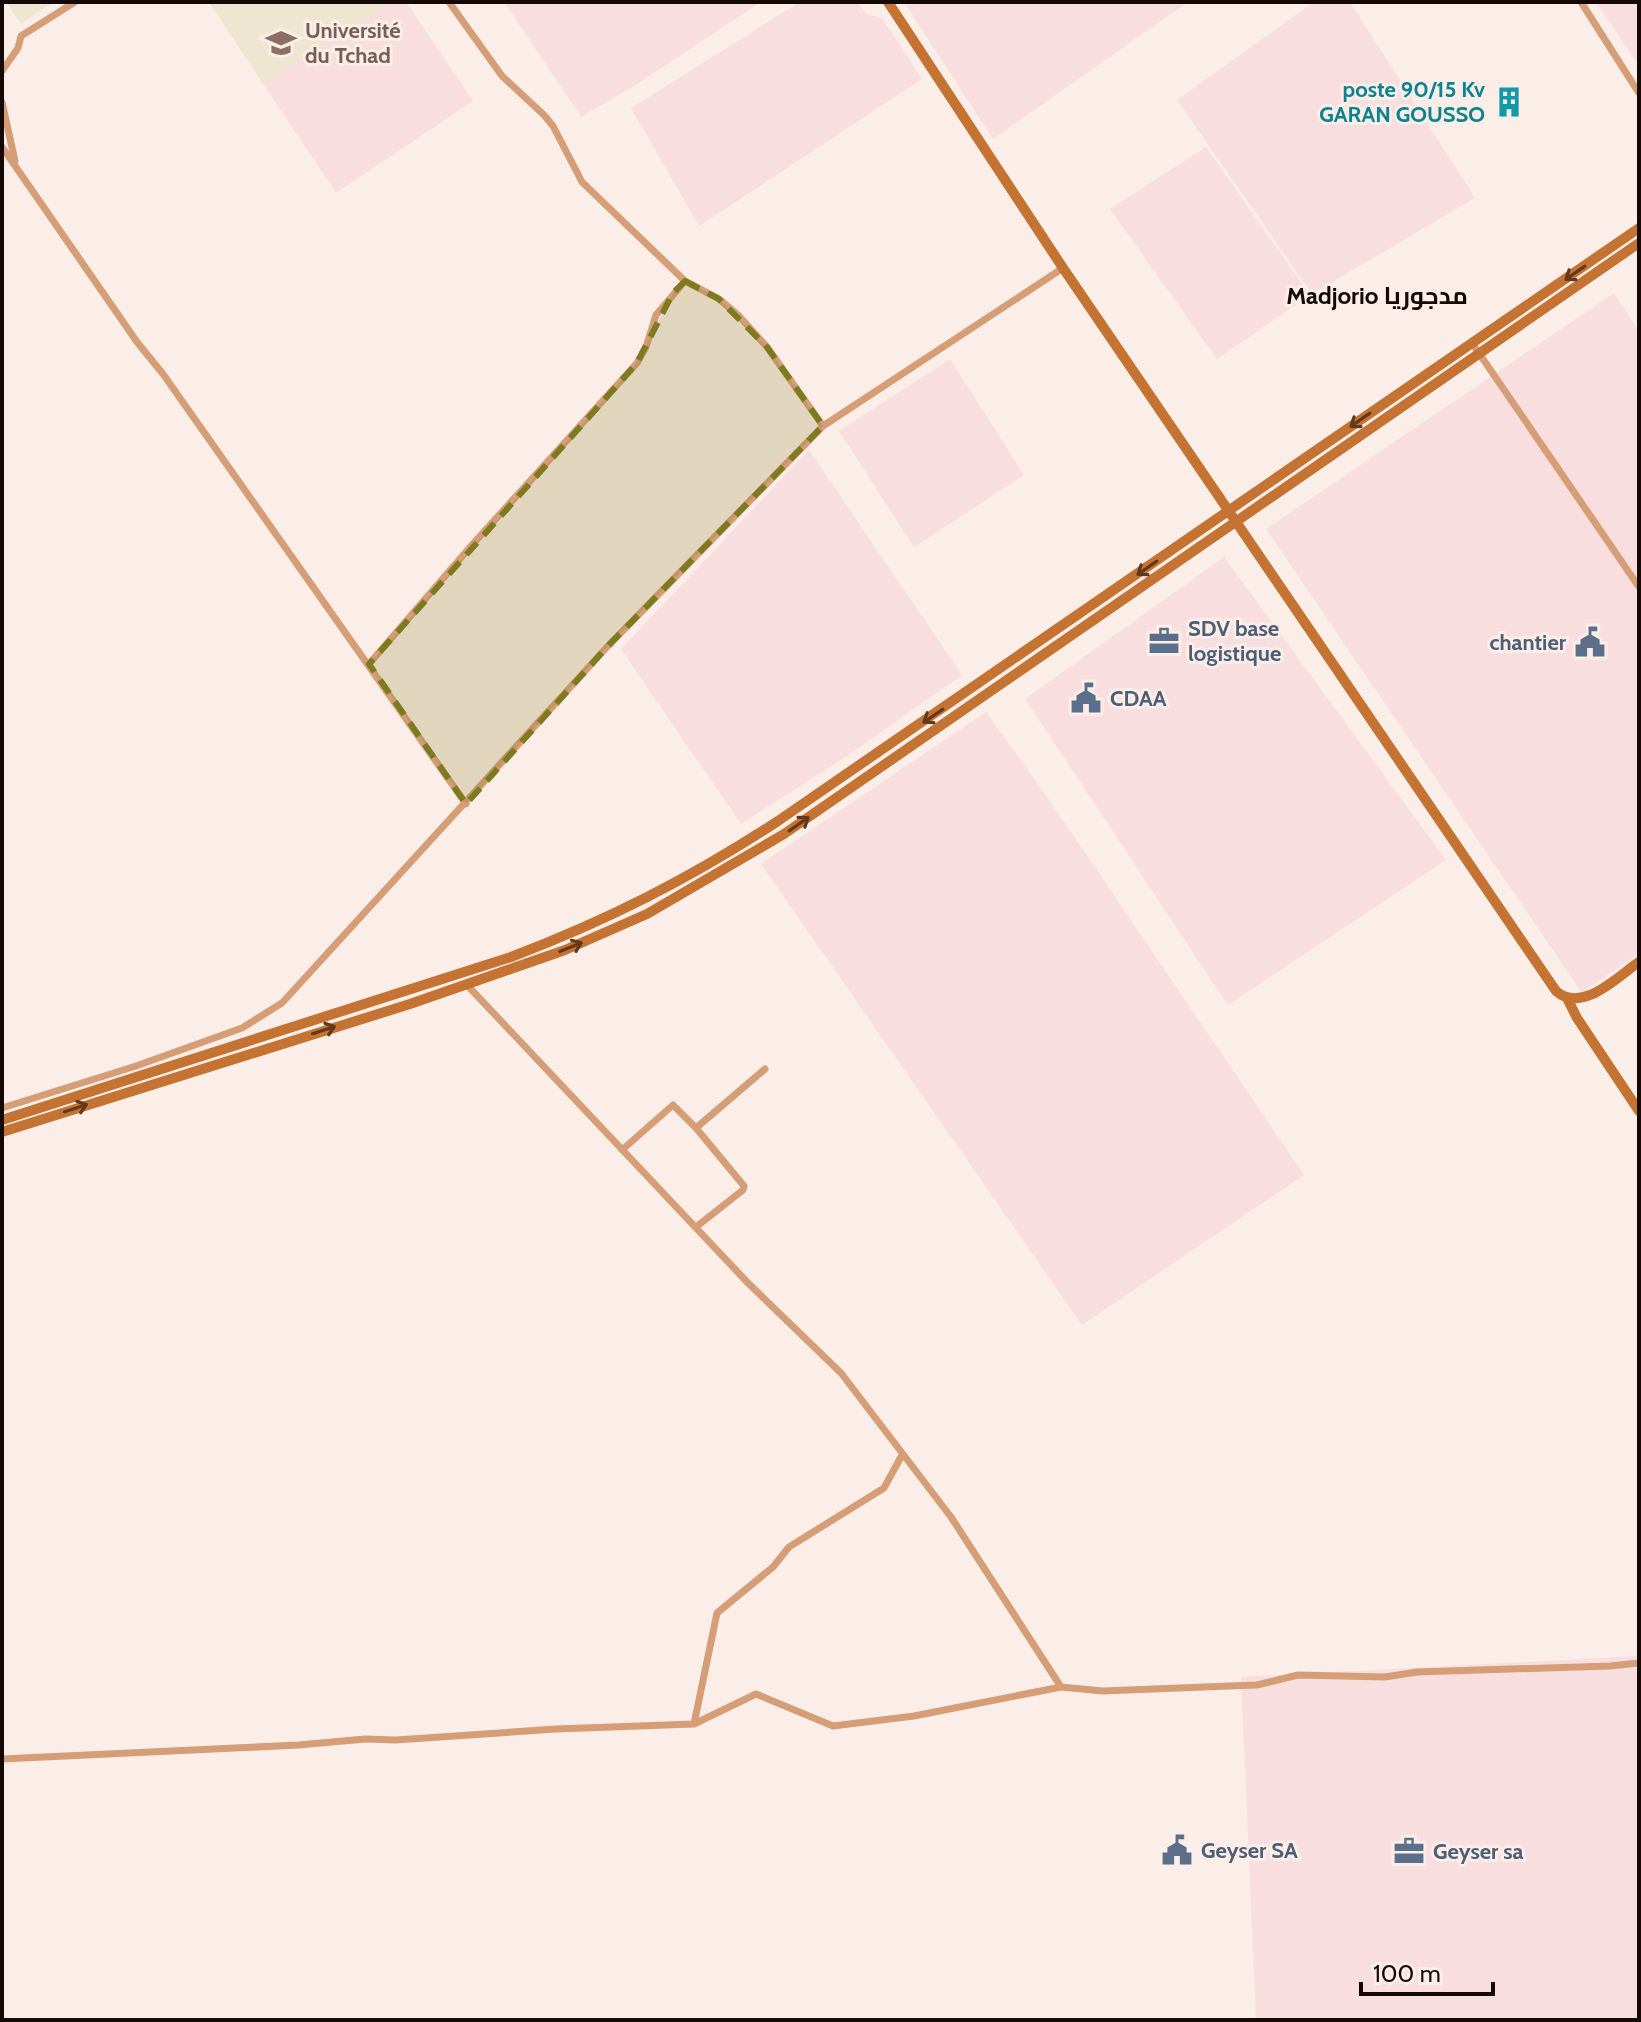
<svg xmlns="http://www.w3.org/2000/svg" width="1641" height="2022" font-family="Cabin,Cairo,sans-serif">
	<rect width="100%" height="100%" fill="#fbede7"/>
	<path fill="#f9dee0" d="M 391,2 L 406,2 L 473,101 L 336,193 L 263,84 Z
		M 504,2 L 761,2 L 634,86 L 581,117 Z
		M 800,2 L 858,2 L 866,14 L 882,18 L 922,79 L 699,226 L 631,108 Z
		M 904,2 L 1188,2 L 993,139 Z
		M 1314,2 L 1350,2 L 1475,198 L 1312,294 L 1177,100 Z
		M 1596,2 L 1639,2 L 1639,66 Z
		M 1206,147 L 1310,295 L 1217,359 L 1110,209 Z
		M 1614,293 L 1639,331 L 1639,953 L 1582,993 L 1266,529 Z
		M 950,359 L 1024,475 L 914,547 L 839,431 Z
		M 809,450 L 962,675 L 850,754 L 741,824 L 621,649 Z
		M 1224,557 L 1446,860 L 1228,1005 L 1025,699 Z
		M 986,712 L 1041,788 L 1304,1175 L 1082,1325 L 761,864 Z
		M 1639,1656 L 1639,2020 L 1256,2020 L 1241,1677 Z"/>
	<path fill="#eee6d0" d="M 6,2 L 53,2 L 21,24 Z
		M 209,2 L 391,2 L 263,84 Z"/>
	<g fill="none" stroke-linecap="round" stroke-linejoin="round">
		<path stroke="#d59e77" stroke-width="7" d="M 449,2 L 502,76 L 544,115 L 553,126 L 582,182 L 685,281 L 719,299 L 739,316 L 767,347 L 823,426
			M 1581,2 L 1639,93
			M 2,71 L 18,48 L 21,36 L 75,2
			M 2,102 L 15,161
			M 2,147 L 137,342 L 163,374 L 466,804
			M 1472,343 L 1639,587
			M 369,664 L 471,546 L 637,363 L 646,347 L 656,315 L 685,281
			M 467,985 L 748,1283 L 841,1373 L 951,1517 L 1061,1687
			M 2,1108 L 136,1066 L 242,1028 L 282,1003 L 607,647 L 823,426 L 1063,268
			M 696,1128 L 744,1186 L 743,1190 L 696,1227
			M 622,1150 L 673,1105 L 696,1128 L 765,1069
			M 694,1724 L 717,1613 L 773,1567 L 789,1547 L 884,1488 L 902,1455
			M 2,1759 L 299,1745 L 365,1739 L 396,1740 L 556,1729 L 694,1724 L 756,1694 L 833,1726 L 914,1716 L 1061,1687 L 1103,1691 L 1229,1686 L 1257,1685 L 1298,1675 L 1385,1677 L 1417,1672 L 1610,1666 L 1639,1663"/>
		<path stroke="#c47332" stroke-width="10" d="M 888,2 L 1063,268 L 1556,991 C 1582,1014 1617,977 1639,962
			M 1567,998 L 1577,1018 L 1639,1111
			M 2,1120 L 511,957 C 608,920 691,878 778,821 L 1639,228
			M 2,1132 L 410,1004 L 565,950 L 647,914 L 784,834 L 1639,243"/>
	</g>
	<defs><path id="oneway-shaft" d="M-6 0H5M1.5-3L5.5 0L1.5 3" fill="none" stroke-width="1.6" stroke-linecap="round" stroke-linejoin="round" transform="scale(2)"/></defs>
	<g stroke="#63391a">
		<use href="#oneway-shaft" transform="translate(1575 273) rotate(145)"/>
		<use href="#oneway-shaft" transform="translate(1360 420) rotate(145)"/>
		<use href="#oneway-shaft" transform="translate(1147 568) rotate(145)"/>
		<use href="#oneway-shaft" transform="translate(933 716) rotate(146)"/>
		<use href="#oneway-shaft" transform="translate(799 824) rotate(-35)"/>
		<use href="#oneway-shaft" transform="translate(571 947) rotate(-22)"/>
		<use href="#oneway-shaft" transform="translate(324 1030) rotate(-18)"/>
		<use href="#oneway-shaft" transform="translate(76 1108) rotate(-18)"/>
	</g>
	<path fill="#7e7a20" fill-opacity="0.2" stroke="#7e7a20" stroke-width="6" stroke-dasharray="16 10" stroke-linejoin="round" d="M 685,281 L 719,299 L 767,347 L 823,426 L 607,647 L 466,804 L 369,664 L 637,363 L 673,293 Z"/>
	<defs>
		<g id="university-bare" transform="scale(2.4)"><path d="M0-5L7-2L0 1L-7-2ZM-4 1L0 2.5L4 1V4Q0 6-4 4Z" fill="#8d6e63" stroke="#fbede7" stroke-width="2.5" paint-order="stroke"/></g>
		<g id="building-bare" transform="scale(2.4)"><path d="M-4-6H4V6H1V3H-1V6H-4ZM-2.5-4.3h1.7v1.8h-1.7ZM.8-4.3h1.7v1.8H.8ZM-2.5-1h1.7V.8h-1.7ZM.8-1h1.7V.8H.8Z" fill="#0f9aa8" stroke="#fbede7" stroke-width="2.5" paint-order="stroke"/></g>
		<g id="office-bare" transform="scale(2.4)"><path d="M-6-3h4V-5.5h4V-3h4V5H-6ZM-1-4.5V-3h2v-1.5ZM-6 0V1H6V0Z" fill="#5c6f8a" stroke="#fbede7" stroke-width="2.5" paint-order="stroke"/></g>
		<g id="civic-bare" transform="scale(2.4)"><path d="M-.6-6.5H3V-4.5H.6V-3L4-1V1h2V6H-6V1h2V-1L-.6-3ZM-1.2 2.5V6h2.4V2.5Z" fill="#5c6f8a" stroke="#fbede7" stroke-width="2.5" paint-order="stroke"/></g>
	</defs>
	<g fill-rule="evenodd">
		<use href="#university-bare" x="281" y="43"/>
		<use href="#building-bare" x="1509" y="102"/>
		<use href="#office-bare" x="1164" y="641"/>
		<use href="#civic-bare" x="1590" y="642"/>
		<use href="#civic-bare" x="1086" y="698"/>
		<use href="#civic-bare" x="1177" y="1850"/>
		<use href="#office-bare" x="1409" y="1851"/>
	</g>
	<g text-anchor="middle" stroke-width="6" stroke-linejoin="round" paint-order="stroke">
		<g font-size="22" font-weight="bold" fill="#785e54" stroke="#fbede7" text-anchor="start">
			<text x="305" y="38">Université<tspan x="305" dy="25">du Tchad</tspan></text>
		</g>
		<g font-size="22" font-weight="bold" fill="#0d838f" stroke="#fbede7" text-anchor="end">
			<text x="1485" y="97">poste 90/15 Kv<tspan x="1485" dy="25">GARAN GOUSSO</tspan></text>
		</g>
		<g font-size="22" font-weight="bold" fill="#4e5e75" stroke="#fbede7" text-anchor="start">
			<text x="1188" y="636">SDV base<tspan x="1188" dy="25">logistique</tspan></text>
			<text x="1566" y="650" text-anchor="end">chantier</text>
			<text x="1110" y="706">CDAA</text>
			<text x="1201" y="1858">Geyser SA</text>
			<text x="1433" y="1859">Geyser sa</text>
		</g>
		<g font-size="24" font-weight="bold" fill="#140906" stroke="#fbede7">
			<text x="1377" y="304">Madjorio مدجوريا</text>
		</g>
	</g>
	<rect width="1641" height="2022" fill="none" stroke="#140906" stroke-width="8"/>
	<path d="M1361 1982v12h132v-12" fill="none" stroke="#140906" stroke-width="4"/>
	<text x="1373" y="1982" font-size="24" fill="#140906" stroke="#fbede7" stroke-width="6" paint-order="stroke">100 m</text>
</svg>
